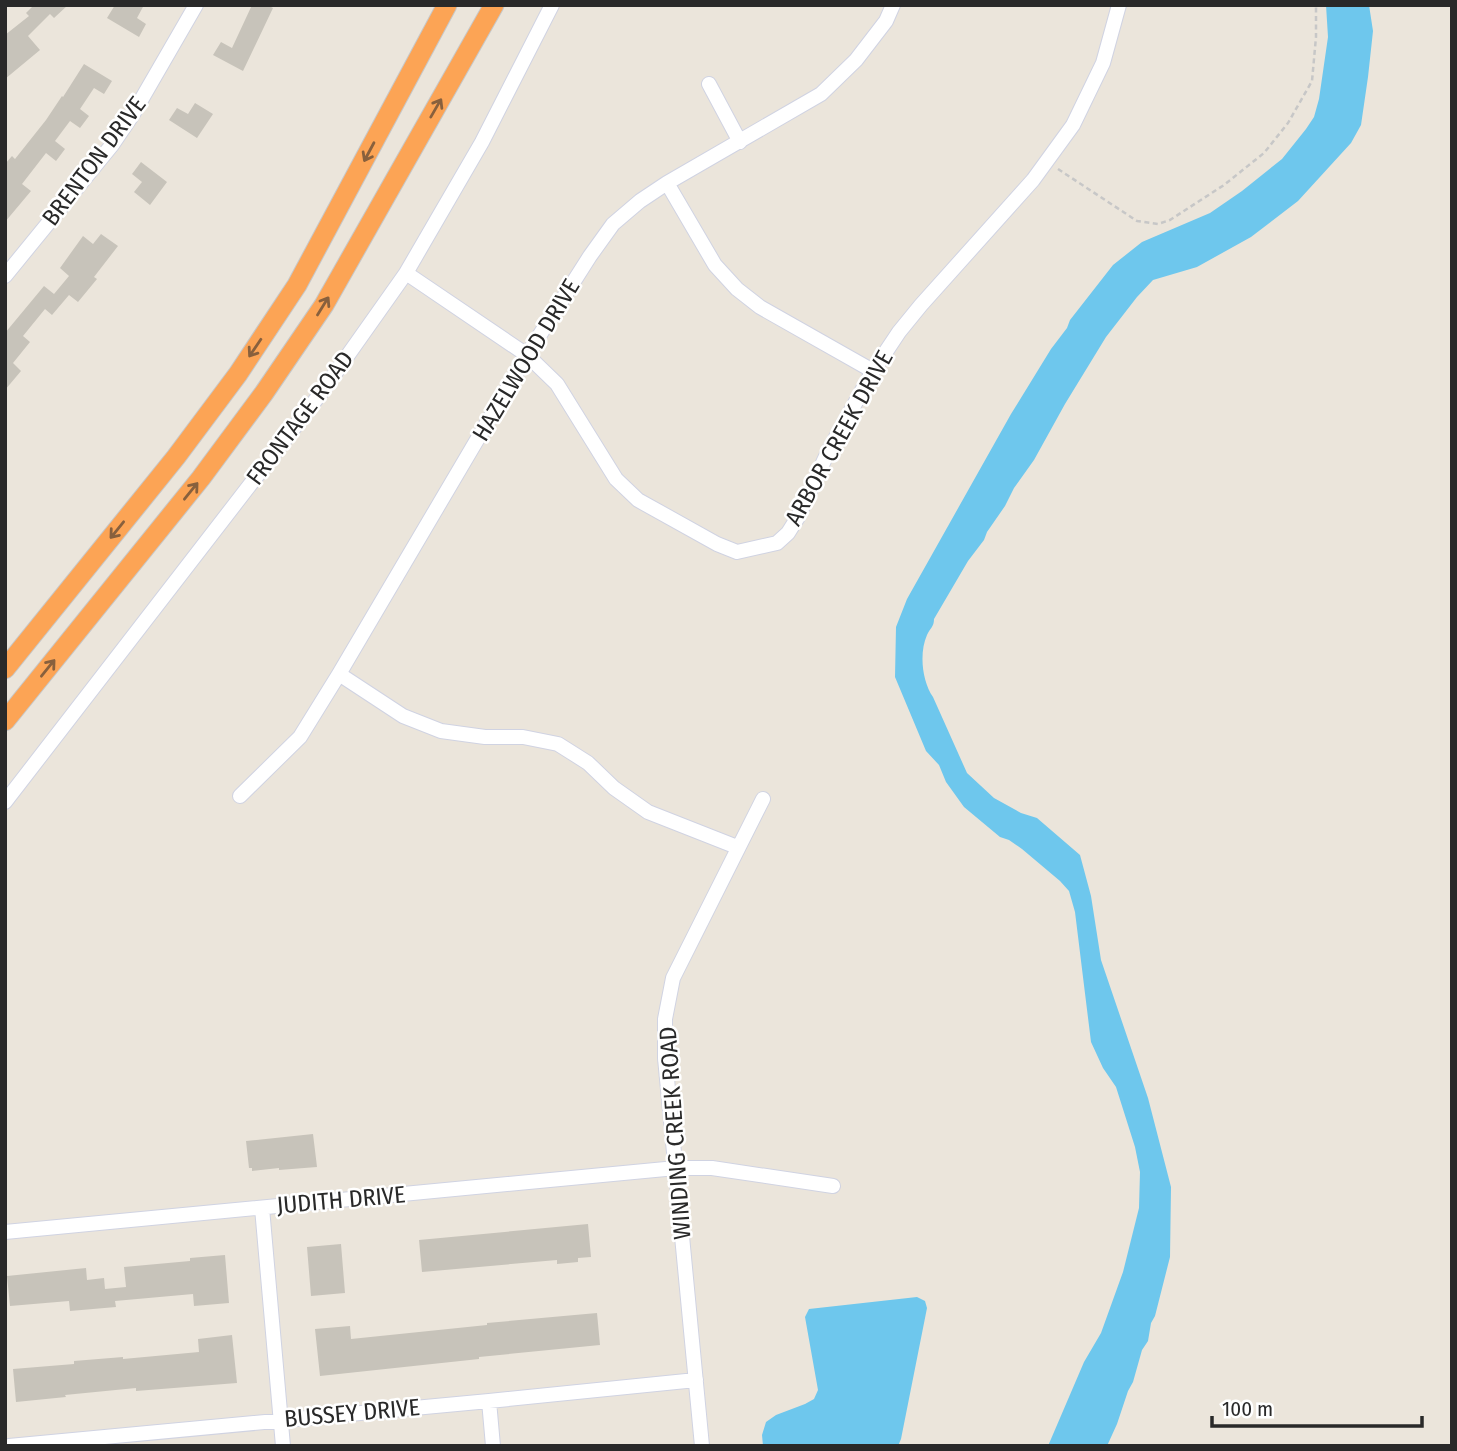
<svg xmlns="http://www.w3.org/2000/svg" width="1457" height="1451" font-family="'Fira Sans Condensed',sans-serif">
	<rect width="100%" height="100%" fill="#ebe5db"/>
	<path fill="#6ec7ed" d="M 1326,5 L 1369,5 L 1373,31 L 1368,77 L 1361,125 L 1351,143 L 1298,201 L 1251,237 L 1197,267 L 1153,280 L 1137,297 L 1106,337 L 1065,404 L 1034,460 L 1014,488 L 1005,506 L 987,532 L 984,540 L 968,561 L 934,619 C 934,627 930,628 927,635 C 919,653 922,681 933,697 L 967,773 L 994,798 L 1021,813 L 1037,818 L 1080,855 L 1091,896 L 1101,960 L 1148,1098 L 1171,1187 L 1170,1257 L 1155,1316 L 1151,1323 L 1148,1341 L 1142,1350 L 1133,1382 L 1128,1391 L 1117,1424 L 1107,1446 L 1048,1446 L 1084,1362 L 1101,1333 L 1123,1272 L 1139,1208 L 1140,1172 L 1135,1147 L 1116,1087 L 1103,1068 L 1091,1042 L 1075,912 L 1069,891 L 1060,881 L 1022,849 L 1009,840 L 1000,837 L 964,807 L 946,782 L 939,765 L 926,751 L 895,677 L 896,627 L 907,599 L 1011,414 L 1051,349 L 1067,328 L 1070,320 L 1113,265 L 1142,242 L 1210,213 L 1242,191 L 1282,159 L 1306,129 L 1314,117 L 1319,99 L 1328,37 Z
		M 917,1297 L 925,1301 L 927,1308 L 901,1439 L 898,1446 L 763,1446 L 762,1435 L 766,1422 L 776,1415 L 805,1404 L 814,1399 L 818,1390 L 805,1317 L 809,1309 Z"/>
	<path fill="#c7c3ba" d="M 34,5 L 68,5 L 54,18 L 50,14 L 28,36 L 40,50 L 5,79 L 5,35 L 29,16 L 26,13 Z
		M 115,5 L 144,5 L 137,18 L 146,24 L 139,37 L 107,18 Z
		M 252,5 L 267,5 L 273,8 L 243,71 L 213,55 L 221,42 L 232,48 Z
		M 84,64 L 112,81 L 104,94 L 94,88 L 80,109 L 89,116 L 80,128 L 70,121 L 55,141 L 65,149 L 56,161 L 46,153 L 22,184 L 31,191 L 5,222 L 5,164 L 12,156 L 15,159 L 46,120 L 62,96 L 63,97 Z
		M 195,103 L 213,114 L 197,138 L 169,120 L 177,108 L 188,114 Z
		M 141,162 L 167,182 L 150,205 L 134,192 L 142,182 L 132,174 Z
		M 101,234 L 118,246 L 94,277 L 97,279 L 78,302 L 69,295 L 52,315 L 45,309 L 23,336 L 30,342 L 13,363 L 21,371 L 5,390 L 5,333 L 44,286 L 54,294 L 69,276 L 60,268 L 83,236 L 93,244 Z
		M 313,1134 L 317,1167 L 279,1170 L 279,1168 L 252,1171 L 252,1168 L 249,1168 L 246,1141 Z
		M 588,1224 L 591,1257 L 578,1258 L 578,1262 L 557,1264 L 557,1260 L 422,1272 L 419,1240 Z
		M 341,1244 L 345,1293 L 311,1296 L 307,1247 Z
		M 225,1255 L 229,1303 L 194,1306 L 193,1294 L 115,1301 L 116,1307 L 70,1311 L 69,1301 L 10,1306 L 7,1276 L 86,1268 L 87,1280 L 104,1278 L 105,1289 L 126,1287 L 124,1267 L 190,1261 L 190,1258 Z
		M 597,1313 L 600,1345 L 479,1357 L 479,1359 L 320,1376 L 315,1329 L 350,1326 L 351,1339 L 487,1325 L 487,1323 Z
		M 232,1335 L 237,1383 L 136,1391 L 136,1388 L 65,1395 L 66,1397 L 16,1402 L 13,1369 L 74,1364 L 74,1361 L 123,1357 L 123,1359 L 199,1352 L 198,1339 Z"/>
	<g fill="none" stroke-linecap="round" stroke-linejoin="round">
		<g stroke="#d0d3e2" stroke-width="16">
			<path id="minor" d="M 709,84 L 740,142
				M 667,183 L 715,265 L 737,289 L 760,307 L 873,371
				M 406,273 L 527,355 L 557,384 L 616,479 L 638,500 L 717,544 L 737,552 L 777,543 L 788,533 L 798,517 L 828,452 L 873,371 L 899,332 L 921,305 L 1033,180 L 1073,125 L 1103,63 L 1119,5
				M 5,276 L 112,145 L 133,114 L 196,5
				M 339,674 L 403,716 L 441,731 L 485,737 L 523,737 L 558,744 L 588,763 L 614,788 L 648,812 L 737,847
				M 240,796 L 300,737 L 339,674 L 527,355 L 590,256 L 613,224 L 640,201 L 667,183 L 821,94 L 856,60 L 886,21 L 893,5
				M 5,802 L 324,389 L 406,273 L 482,142 L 552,5
				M 262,1208 L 283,1446
				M 5,1232 L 676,1168 L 712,1168 L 833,1186
				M 489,1401 L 493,1446
				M 9,1446 L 489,1401 L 696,1380
				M 702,1446 L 665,1058 L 665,1019 L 673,978 L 763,799"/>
		</g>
		<g stroke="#c7c7c7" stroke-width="21">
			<path id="highway" d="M 5,669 L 176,457 L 238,374 L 297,285 L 447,5
				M 5,721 L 201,478 L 264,393 L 324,305 L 494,5"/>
		</g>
		<path stroke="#c7c7c7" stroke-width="2.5" stroke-dasharray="5 3.5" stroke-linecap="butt" d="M 1058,169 L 1137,221 L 1158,224 L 1170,220 L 1224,185 L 1264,153 L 1288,123 L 1312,81 L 1316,37 L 1316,5"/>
		<use href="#minor" stroke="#fff" stroke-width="14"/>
		<use href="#highway" stroke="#fca455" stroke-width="19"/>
	</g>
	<defs><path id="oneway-shaft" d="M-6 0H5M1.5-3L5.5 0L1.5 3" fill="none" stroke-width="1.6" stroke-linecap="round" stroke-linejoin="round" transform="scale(1.75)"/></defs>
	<g stroke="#88603d">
		<use href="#oneway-shaft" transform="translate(436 108) rotate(-60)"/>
		<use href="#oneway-shaft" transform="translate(369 152) rotate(118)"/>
		<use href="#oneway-shaft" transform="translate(323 306) rotate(-58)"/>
		<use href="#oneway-shaft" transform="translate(255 348) rotate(124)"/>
		<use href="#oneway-shaft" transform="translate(191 491) rotate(-51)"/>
		<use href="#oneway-shaft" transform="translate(117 530) rotate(129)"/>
		<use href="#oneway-shaft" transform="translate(48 668) rotate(-51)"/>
	</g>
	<g text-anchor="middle" stroke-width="5" stroke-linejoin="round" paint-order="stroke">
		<g font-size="24" fill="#292929" stroke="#fff">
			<text transform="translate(94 161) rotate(-53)" y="8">BRENTON DRIVE</text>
			<text transform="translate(526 360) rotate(-59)" y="8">HAZELWOOD DRIVE</text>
			<text transform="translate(300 418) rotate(-53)" y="8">FRONTAGE ROAD</text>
			<text transform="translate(839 438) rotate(-61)" y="8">ARBOR CREEK DRIVE</text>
			<text transform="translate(675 1133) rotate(-94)" y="8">WINDING CREEK ROAD</text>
			<text transform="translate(341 1200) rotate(-5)" y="8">JUDITH DRIVE</text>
			<text transform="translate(352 1413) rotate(-5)" y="8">BUSSEY DRIVE</text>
		</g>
	</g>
	<rect width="1457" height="1451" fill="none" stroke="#292929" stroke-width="14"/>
	<path d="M1212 1416v10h210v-10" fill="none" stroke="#292929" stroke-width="3.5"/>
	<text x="1222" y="1416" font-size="21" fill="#292929" stroke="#ffffff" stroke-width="5" paint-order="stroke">100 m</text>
</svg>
